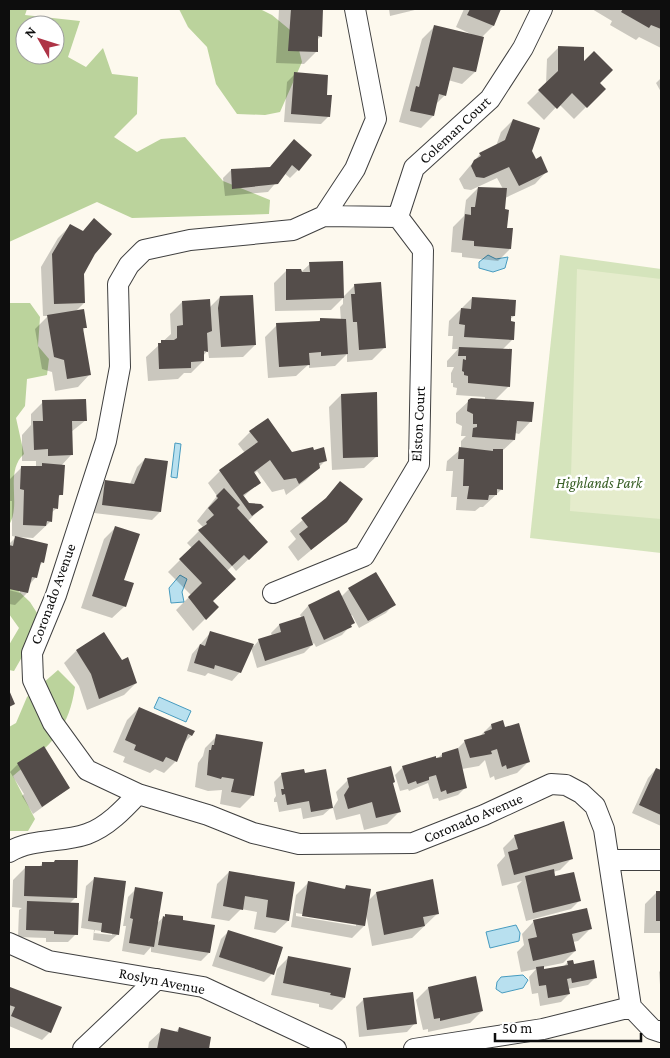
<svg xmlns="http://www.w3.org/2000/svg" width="670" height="1058" font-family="'Crimson Pro',serif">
	<rect width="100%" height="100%" fill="#fdf9ee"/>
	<path fill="#d5e4bc" d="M 560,255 L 661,269 L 661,553 L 530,538 Z"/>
	<path fill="#bbd39c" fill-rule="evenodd" d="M 9,9 L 27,9 L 25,15 L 80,21 L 68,57 L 86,67 L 103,48 L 112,74 L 138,77 L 137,114 L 114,137 L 137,152 L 161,139 L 185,137 L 223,181 L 270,200 L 269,214 L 132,218 L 97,202 L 9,242 ZM 25,25 L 55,25 L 55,55 L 25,55 Z
		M 179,9 L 260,9 L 272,15 L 295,34 L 302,62 L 280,112 L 265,115 L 237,114 L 216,84 L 207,47 L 188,27 Z
		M 9,303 L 30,303 L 40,317 L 38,346 L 49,359 L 47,375 L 27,379 L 25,406 L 16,418 L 24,454 C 4,472 22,505 9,525 Z
		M 9,582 L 30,602 L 37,613 L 30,643 L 14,671 L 9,670 L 9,645 L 19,628 L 9,614 Z
		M 58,670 L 75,687 C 68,734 48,746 13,776 L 35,819 L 28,831 L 9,831 L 9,727 L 16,723 L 27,697 Z"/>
	<path fill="#e5eccc" d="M 577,269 L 661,279 L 661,519 L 570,511 Z"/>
	<path fill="#b8e0ef" stroke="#479bbf" d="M 488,255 L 496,259 L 508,257 L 505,268 L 493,272 L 479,268 L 479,262 Z
		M 175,443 L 181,444 L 177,478 L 171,477 Z
		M 180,575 L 187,579 L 182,592 L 184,602 L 171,603 L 169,588 Z
		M 159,697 L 191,711 L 186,722 L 154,708 Z
		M 516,925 L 520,933 L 519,941 L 490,948 L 486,932 Z
		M 523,975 L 528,980 L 523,988 L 502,993 L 496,989 L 497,982 L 501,977 Z"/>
	<path fill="#0003" fill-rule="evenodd" d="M 279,9 L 322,9 L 321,36 L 317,40 L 316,52 L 304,64 L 276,63 Z
		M 389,9 L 419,9 L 390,16 Z
		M 464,9 L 500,9 L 493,26 L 481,38 L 475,72 L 462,84 L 448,80 L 445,95 L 435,105 L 433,116 L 421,128 L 399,122 L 422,39 L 434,27 L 473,35 L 456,27 Z
		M 592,9 L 661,9 L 661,48 L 639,37 L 636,40 L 610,25 L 612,21 Z
		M 559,47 L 583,64 L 604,89 L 574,119 L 559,104 L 544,120 L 527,103 L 546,84 L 547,59 Z
		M 295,74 L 325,96 L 329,116 L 321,124 L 284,122 L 287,82 Z
		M 661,78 L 661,92 L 656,83 Z
		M 513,120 L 535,160 L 547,171 L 535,184 L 505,198 L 504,211 L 510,249 L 498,261 L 462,257 L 462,253 L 451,252 L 453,227 L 464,216 L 466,200 L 478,188 L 503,189 L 497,178 L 471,190 L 464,189 L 459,179 L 480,154 L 496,146 L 501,132 Z
		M 286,149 L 298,170 L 290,178 L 284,173 L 268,192 L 225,196 L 223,178 L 231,170 L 269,169 Z
		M 70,226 L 94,253 L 83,274 L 84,303 L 75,312 L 86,327 L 82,331 L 90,374 L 78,387 L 55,391 L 52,372 L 42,369 L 35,329 L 48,316 L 43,316 L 41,267 L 58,238 Z
		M 310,264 L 343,297 L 355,285 L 384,348 L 372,360 L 347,362 L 347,354 L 335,366 L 309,368 L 309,364 L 296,376 L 268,378 L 265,337 L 277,325 L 318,322 L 320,320 L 341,321 L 340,307 L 343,304 L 343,298 L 331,310 L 275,311 L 274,283 L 286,271 L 300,273 Z
		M 220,297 L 255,345 L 243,357 L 209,358 L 208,350 L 203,356 L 203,361 L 191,373 L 184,373 L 178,379 L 148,381 L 146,357 L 171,334 L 170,314 L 182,302 L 209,308 Z
		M 472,298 L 514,316 L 509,320 L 512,340 L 502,350 L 509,386 L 495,400 L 531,421 L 519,434 L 515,433 L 514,440 L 501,452 L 502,489 L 483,507 L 480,507 L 475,511 L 456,510 L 457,497 L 451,497 L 453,471 L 446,471 L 447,461 L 461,449 L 461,441 L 466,436 L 461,436 L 462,426 L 456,423 L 456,413 L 471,399 L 485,400 L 485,397 L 456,395 L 457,388 L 453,387 L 453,383 L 451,383 L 451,373 L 454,367 L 447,367 L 447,361 L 458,349 L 452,349 L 453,336 L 448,336 L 449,321 Z
		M 341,395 L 377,456 L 364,468 L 332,470 L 329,407 Z
		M 43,402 L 86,420 L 71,432 L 71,455 L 61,466 L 61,494 L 57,499 L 57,508 L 51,513 L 51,521 L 33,538 L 17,537 L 43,562 L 39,566 L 36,577 L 29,585 L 27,593 L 15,605 L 9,604 L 9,590 L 20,593 L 20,590 L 9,588 L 9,544 L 16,537 L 12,536 L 12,501 L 9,501 L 9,480 L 21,468 L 36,468 L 36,461 L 22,461 L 22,435 L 31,425 L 31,414 Z
		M 250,432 L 291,453 L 313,451 L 325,461 L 306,480 L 286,495 L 284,489 L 272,492 L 257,471 L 254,474 L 260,482 L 243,497 L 248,504 L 262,507 L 247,522 L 254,554 L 236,571 L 232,566 L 227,571 L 212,601 L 217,607 L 193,631 L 176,610 L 191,595 L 168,572 L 192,548 L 187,543 L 203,527 L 197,521 L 217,496 L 208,483 L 220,471 L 245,453 L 238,444 Z
		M 145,459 L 160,512 L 152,520 L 94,513 L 97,489 L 105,481 L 130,484 L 137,467 Z
		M 340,482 L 346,521 L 298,561 L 288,547 L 296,539 L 290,531 L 320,505 Z
		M 116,527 L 125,606 L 112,618 L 81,608 L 104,539 Z
		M 349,589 L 394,604 L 386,613 L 359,628 L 352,615 L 350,616 L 353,623 L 342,635 L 316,647 L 314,643 L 304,653 L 257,668 L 251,648 L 240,672 L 232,681 L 208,673 L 205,676 L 187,671 L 192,654 L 211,632 L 254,646 L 259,640 L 272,636 L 271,633 L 279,625 L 302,618 L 300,615 L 308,606 L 339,592 L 341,597 Z
		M 76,651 L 136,683 L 124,695 L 87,710 L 79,686 L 64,663 Z
		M 139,708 L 191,736 L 183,744 L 176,761 L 164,773 L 155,769 L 150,773 L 123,762 L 125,757 L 113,752 L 127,720 Z
		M 491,725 L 505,729 L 529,761 L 517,773 L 495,780 L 494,776 L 490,778 L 485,760 L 479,766 L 462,769 L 466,787 L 458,795 L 439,801 L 438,798 L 433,799 L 428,783 L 409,791 L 408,789 L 400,791 L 395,775 L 403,767 L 437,759 L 442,754 L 456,750 L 465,741 L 479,737 Z
		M 217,736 L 252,796 L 240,808 L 220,804 L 222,790 L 208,791 L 195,787 L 198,763 L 203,756 L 205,748 Z
		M 18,764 L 69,788 L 33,814 L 22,796 L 24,794 L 10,772 Z
		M 656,769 L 661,772 L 661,826 L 632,813 L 648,778 Z
		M 282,774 L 332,807 L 323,815 L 303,819 L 301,808 L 279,812 L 277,802 L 274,802 L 274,799 L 276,796 L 274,782 Z
		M 348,780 L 392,784 L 399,812 L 387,824 L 364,830 L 360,814 L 336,820 L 333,808 L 338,800 L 336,792 Z
		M 515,836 L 572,858 L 560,870 L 553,872 L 554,878 L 579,901 L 571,909 L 526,921 L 517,886 L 522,881 L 502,886 L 497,865 L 505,856 L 503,848 Z
		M 55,861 L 76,897 L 69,904 L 76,934 L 68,942 L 46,942 L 46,938 L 18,937 L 19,910 L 22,908 L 12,907 L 13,880 L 25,868 L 39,867 L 43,863 L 52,864 Z
		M 229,872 L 294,883 L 288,921 L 275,933 L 254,929 L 257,912 L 241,909 L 229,921 L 211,918 L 217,884 Z
		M 95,878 L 118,934 L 109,942 L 93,940 L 94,930 L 81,928 L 86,886 ZM 95,930 L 112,933 L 112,935 L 94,933 Z
		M 308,883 L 343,890 L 346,887 L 368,901 L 376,893 L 438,913 L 412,938 L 372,946 L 366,914 L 364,926 L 352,938 L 291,927 L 296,895 ZM 296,913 L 356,923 L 356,926 L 296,916 Z
		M 136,889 L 156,924 L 166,915 L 181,921 L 209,953 L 201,961 L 151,952 L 151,947 L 144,955 L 122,951 L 126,926 L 123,926 L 128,897 Z
		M 657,892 L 661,892 L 661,933 L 644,933 L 645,904 Z
		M 534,921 L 590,929 L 578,941 L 573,942 L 575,951 L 563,963 L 543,967 L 543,971 L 563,967 L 568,962 L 596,977 L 588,985 L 568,989 L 569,994 L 561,1002 L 540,1006 L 538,993 L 532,994 L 529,977 L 536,969 L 521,972 L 517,952 L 524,945 L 522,934 Z
		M 229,931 L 272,974 L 264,982 L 212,966 L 221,939 Z
		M 289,957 L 344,998 L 332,1010 L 319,1007 L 319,1004 L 271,995 L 277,969 Z
		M 661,970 L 661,998 L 659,972 Z
		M 428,988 L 482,1011 L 470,1023 L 428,1032 L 428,1029 L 423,1030 L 416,1000 Z
		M 10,989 L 50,1032 L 42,1040 L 9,1026 Z
		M 364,999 L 415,1023 L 407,1032 L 359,1037 L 356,1007 Z
		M 179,1028 L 210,1038 L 207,1049 L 148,1049 L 149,1042 L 162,1030 L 175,1033 Z"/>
	<path fill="#544d4a" d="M 291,9 L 323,9 L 322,37 L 318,36 L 318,52 L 288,51 Z
		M 470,9 L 501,9 L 494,26 L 467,15 Z
		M 623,9 L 661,9 L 661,29 L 651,25 L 649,28 L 621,12 Z
		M 434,25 L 484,37 L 476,72 L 453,67 L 446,96 L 439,94 L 434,116 L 410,111 L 416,86 L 419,87 Z
		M 558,46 L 584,47 L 584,61 L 594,51 L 613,70 L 600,83 L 606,89 L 587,108 L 572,93 L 557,109 L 538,90 L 558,71 Z
		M 294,72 L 328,75 L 327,95 L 332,95 L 330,117 L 291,114 Z
		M 513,119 L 540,128 L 532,151 L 536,159 L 541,156 L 548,172 L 519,186 L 509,167 L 484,178 L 476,177 L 471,166 L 474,160 L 481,156 L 479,153 L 505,140 Z
		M 294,139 L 312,155 L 299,171 L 292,165 L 278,184 L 232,189 L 231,169 L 270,167 Z
		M 478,187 L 507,188 L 505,209 L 509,210 L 507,228 L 513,228 L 511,249 L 474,246 L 474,241 L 462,240 L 465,214 L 471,215 L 471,207 L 475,207 Z
		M 94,218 L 112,234 L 95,254 L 84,274 L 85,303 L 54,304 L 52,254 L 70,224 L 83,231 Z
		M 343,261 L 344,298 L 286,300 L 286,269 L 301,269 L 302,272 L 310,272 L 309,262 Z
		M 381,282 L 386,348 L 359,350 L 357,322 L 353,322 L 351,294 L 355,294 L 354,284 Z
		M 253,295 L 256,345 L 221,347 L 218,308 L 220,296 Z
		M 472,297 L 516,300 L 515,316 L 511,316 L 511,321 L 515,322 L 514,340 L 464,337 L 465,325 L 459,324 L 461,308 L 471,309 Z
		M 210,299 L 212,331 L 207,333 L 208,352 L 204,351 L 204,361 L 191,362 L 191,368 L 159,369 L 158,343 L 161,343 L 161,340 L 174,340 L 177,338 L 177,326 L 183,325 L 182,301 Z
		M 84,309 L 87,328 L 83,328 L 91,375 L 67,379 L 64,360 L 54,357 L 47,315 Z
		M 320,318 L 346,319 L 348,354 L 321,356 L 321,352 L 309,353 L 310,365 L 279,367 L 276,323 L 320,321 Z
		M 459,347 L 512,349 L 510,387 L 468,383 L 468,376 L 464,375 L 464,372 L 462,371 L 463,359 L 466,360 L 466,356 L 458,356 Z
		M 377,392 L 378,457 L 343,458 L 341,394 Z
		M 471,398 L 534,402 L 532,422 L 517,421 L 515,440 L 472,437 L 473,428 L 477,427 L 477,424 L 473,424 L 473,414 L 467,411 L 468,400 Z
		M 86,399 L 87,421 L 72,421 L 73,455 L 48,456 L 48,449 L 34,450 L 33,421 L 43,421 L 42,400 Z
		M 268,418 L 292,452 L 313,447 L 314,450 L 324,447 L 327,461 L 319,463 L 320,468 L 299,484 L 296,478 L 284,480 L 270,460 L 254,472 L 261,483 L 243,495 L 249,503 L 261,504 L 264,507 L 252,516 L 219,470 L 258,442 L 249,431 Z
		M 459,447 L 493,451 L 493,449 L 503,449 L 503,490 L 497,489 L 497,495 L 489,495 L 488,500 L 467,499 L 469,486 L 463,486 L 464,459 L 458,459 Z
		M 145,458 L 168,461 L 161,512 L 102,505 L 105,480 L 134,484 Z
		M 42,463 L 65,465 L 63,495 L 59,495 L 58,509 L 53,508 L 52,522 L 47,521 L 46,526 L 23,525 L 24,490 L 20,489 L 21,466 L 42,466 Z
		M 340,481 L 363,499 L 347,522 L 311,550 L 299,534 L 308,527 L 301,518 L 326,498 Z
		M 224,488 L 240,505 L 237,508 L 268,542 L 249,560 L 244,555 L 232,566 L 198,530 L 207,524 L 206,522 L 214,515 L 208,508 L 218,498 L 216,496 Z
		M 115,526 L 140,534 L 124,580 L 134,583 L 126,607 L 92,596 Z
		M 15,536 L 48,544 L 44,563 L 41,562 L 37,578 L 32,577 L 28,593 L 9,589 L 9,545 L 13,546 Z
		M 199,540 L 236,579 L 213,601 L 219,607 L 206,620 L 188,597 L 202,583 L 179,559 Z
		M 376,572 L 396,605 L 368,621 L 348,588 Z
		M 339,590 L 355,623 L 351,625 L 352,627 L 324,640 L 308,605 Z
		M 304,616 L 313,645 L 265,661 L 258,639 L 281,632 L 279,624 Z
		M 210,631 L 254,644 L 241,673 L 215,665 L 214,669 L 194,663 L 200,644 L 205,646 Z
		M 104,632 L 122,660 L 128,657 L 137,683 L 99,699 L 91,674 L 76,650 Z
		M 9,690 L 15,704 L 9,707 Z
		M 139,707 L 195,731 L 192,736 L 188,734 L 177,762 L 166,757 L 163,762 L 134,750 L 136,745 L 125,740 Z
		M 503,720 L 505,727 L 519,723 L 530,762 L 507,769 L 506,765 L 502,767 L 497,749 L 491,751 L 492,754 L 470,758 L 464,740 L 485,734 L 484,732 L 492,729 L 491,724 Z
		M 216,734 L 263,742 L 254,796 L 231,792 L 234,779 L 222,777 L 221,779 L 207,775 L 209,750 L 211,750 L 212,745 L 214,745 Z
		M 44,746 L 70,788 L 42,807 L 17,763 Z
		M 458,748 L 467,788 L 447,794 L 446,790 L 441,792 L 436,775 L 429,777 L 429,780 L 417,784 L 416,781 L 408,784 L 402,766 L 436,756 L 436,758 L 442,757 L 442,753 Z
		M 391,766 L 395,782 L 393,783 L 401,812 L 376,818 L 372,802 L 348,809 L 344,795 L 349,787 L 347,778 Z
		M 656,768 L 661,770 L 661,815 L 639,805 Z
		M 304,769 L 305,773 L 326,769 L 333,808 L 311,812 L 309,801 L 287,805 L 285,794 L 282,795 L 281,789 L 284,789 L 281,773 Z
		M 564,821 L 573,859 L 514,875 L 508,852 L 518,849 L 514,835 Z
		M 55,860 L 78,860 L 77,898 L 24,896 L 25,866 L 42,866 L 42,862 L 54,862 Z
		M 554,869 L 555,876 L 574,872 L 581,901 L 533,913 L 525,876 Z
		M 229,871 L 295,882 L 289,921 L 266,917 L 268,900 L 245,896 L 243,910 L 223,906 Z
		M 94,877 L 126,881 L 119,935 L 101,932 L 102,923 L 88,921 Z
		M 433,879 L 439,914 L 423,917 L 425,926 L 384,935 L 376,892 Z
		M 308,881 L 345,889 L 346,885 L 371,889 L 365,926 L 302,916 Z
		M 135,887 L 163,892 L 154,947 L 129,943 L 133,919 L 130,918 Z
		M 656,891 L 661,891 L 661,921 L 656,921 Z
		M 27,901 L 79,903 L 78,935 L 54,934 L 54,931 L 26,930 Z
		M 587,908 L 592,929 L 572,934 L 576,951 L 533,961 L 528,939 L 537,937 L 533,920 Z
		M 165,914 L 183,916 L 183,920 L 215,925 L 210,953 L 158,945 L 163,916 L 165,917 Z
		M 228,930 L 283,947 L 274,975 L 219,957 Z
		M 288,956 L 351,968 L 345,998 L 330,995 L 331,993 L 283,983 Z
		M 573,960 L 574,964 L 594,960 L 597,978 L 572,983 L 571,978 L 567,979 L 570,994 L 548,998 L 546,985 L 539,986 L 536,967 L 544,966 L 544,969 L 568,965 L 567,961 Z
		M 476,976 L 483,1011 L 440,1021 L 440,1018 L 434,1019 L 428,987 Z
		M 10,987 L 62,1007 L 51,1033 L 11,1016 L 15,1007 L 9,1005 Z
		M 413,992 L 417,1024 L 367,1030 L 363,998 Z
		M 179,1027 L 211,1037 L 209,1049 L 157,1049 L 161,1028 L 178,1032 Z"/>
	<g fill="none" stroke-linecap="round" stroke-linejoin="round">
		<g stroke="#404040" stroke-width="22">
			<path id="minor" d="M 355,9 L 376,119 L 355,169 L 324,216 L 293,230 L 190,240 L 144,250 L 129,265 L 118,284 L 120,367 L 106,441 L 56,595 L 32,653 L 33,680 L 53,723 L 87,770 L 138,794 L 208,815 L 253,833 L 299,844 L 413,843 L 484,815 L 551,784 L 566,785 L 581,793 L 595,806 L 604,829 L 631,1007 L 652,1029 L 661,1032
				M 324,216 L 398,217 L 414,168 L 490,99 L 523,48 L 542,9
				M 273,593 L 364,556 L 419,464 L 423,250 L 398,217
				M 9,852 C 33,838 61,843 87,834 C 107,827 124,809 138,794
				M 611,860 L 661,860
				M 9,943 L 49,961 L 203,987 L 336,1049
				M 83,1049 L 157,979
				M 414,1049 L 543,1029 L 631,1007"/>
		</g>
		<use href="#minor" stroke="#fff" stroke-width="20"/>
	</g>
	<g text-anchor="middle" stroke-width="5" stroke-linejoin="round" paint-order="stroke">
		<g font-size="15" fill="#0d0d0d" stroke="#fff">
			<text transform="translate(455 130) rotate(-43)" y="5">Coleman Court</text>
			<text transform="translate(418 424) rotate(-87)" y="5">Elston Court</text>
			<text transform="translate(53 594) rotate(-70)" y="5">Coronado Avenue</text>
			<text transform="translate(473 818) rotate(-23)" y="5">Coronado Avenue</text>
			<text transform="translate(162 981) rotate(11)" y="5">Roslyn Avenue</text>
		</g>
		<g font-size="15" font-style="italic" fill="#365d24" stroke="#fff">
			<text x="599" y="488">Highlands Park</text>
		</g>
	</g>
	<rect width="670" height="1058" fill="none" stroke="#0d0d0d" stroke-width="20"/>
	<g transform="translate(40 40) rotate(309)"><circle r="24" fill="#ffffff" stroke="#9e9e9e"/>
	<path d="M0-4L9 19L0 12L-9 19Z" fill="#ae3446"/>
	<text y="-8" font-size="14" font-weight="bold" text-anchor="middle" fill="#0d0d0d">N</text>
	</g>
	<path d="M495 1033v8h146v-8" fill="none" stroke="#0d0d0d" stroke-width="2.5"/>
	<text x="502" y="1033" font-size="15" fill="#0d0d0d" stroke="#ffffff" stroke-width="4" paint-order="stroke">50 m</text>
</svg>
